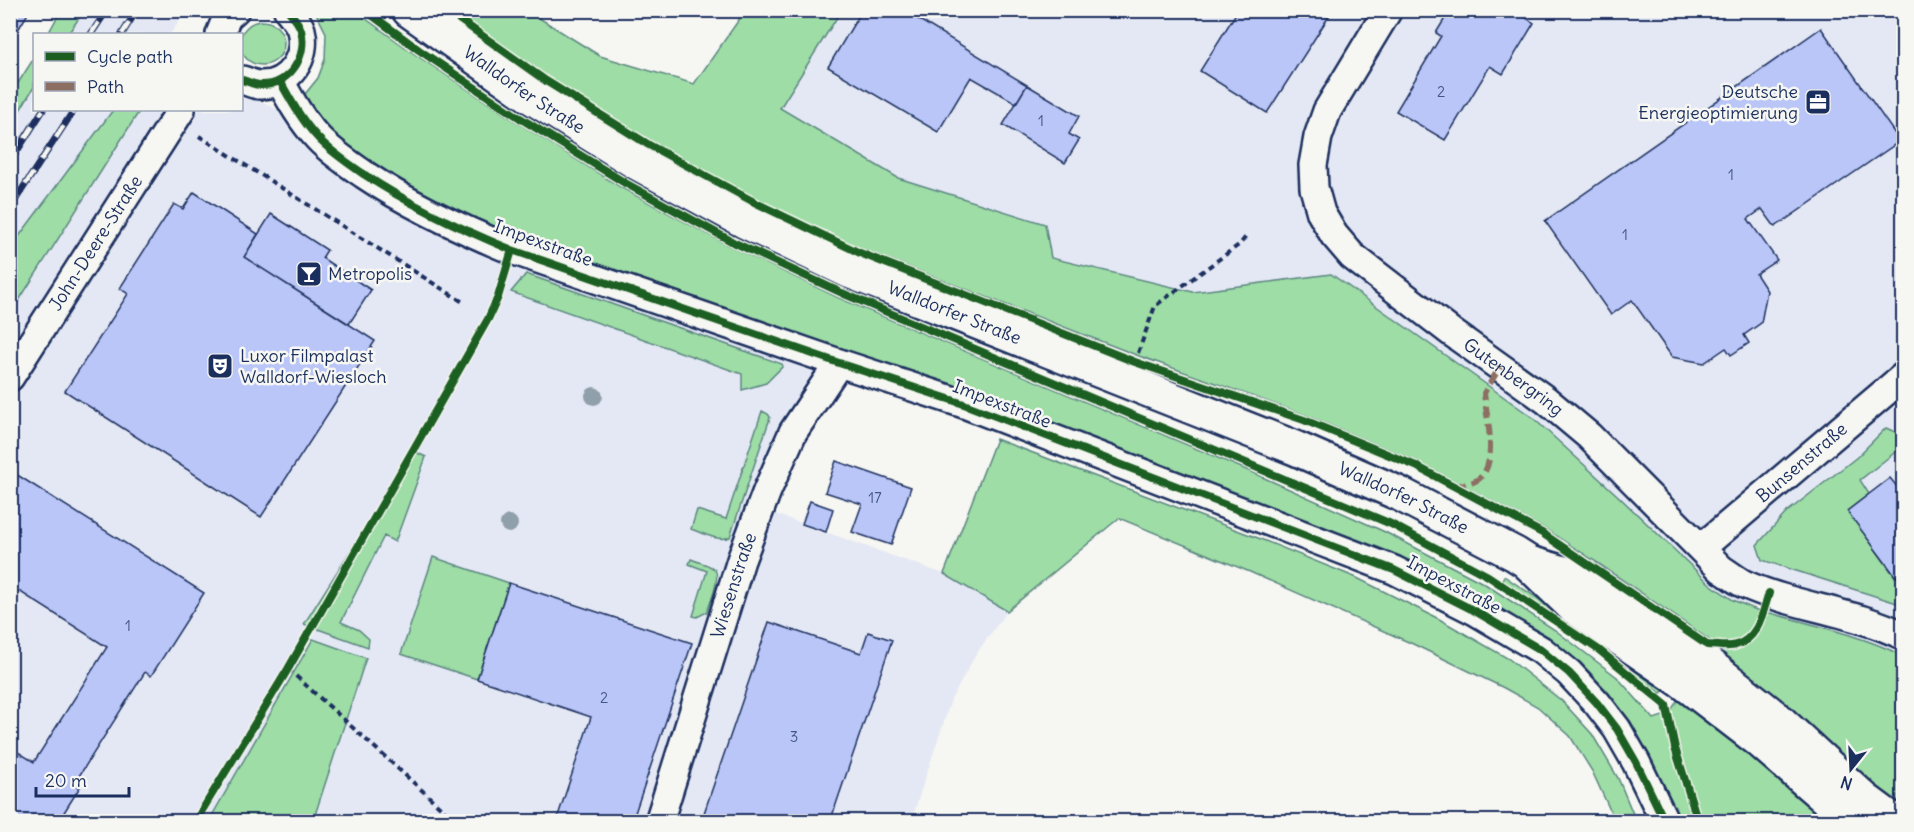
<svg xmlns="http://www.w3.org/2000/svg" width="1914" height="832" font-family="Delius,sans-serif">
	<rect width="100%" height="100%" fill="#f6f6f2"/>
	<filter id="ink" filterUnits="userSpaceOnUse"><feTurbulence type="fractalNoise" baseFrequency=".0167" numOctaves="2"/><feDisplacementMap in="SourceGraphic" scale="12" xChannelSelector="R" yChannelSelector="G"/><feConvolveMatrix kernelMatrix="1 2 1 2 8 2 1 2 1" color-interpolation-filters="sRGB"/></filter>
	<g filter="url(#ink)">
		<path fill="#e4e8f4" d="M 84,11 L 187,11 L 170,34 L 68,34 Z
			M 841,11 L 1903,11 L 1903,656 L 1887,649 L 1859,639 L 1733,600 L 1710,584 L 1616,494 L 1532,417 L 1331,274 L 1193,292 L 1051,258 L 1045,224 L 898,178 L 780,108 Z
			M 34,87 L 34,110 L 113,110 L 11,247 L 11,125 Z
			M 242,91 L 288,115 L 402,185 L 532,246 L 842,358 L 804,440 L 775,514 L 944,574 L 1007,611 L 976,654 L 951,700 L 911,821 L 11,822 L 11,308 L 53,245 L 140,110 L 242,110 Z"/>
		<path fill="#9edda5" stroke="#5c8682" stroke-width="1.5" d="M 61,10 L 84,11 L 68,34 L 48,34 Z
			M 315,11 L 355,11 L 416,55 L 517,122 L 622,188 L 730,246 L 839,298 L 1242,468 L 1385,532 L 1485,584 L 1555,630 L 1617,677 L 1654,719 L 1669,714 L 1680,696 L 1767,766 L 1830,821 L 1680,821 L 1650,757 L 1631,722 L 1608,692 L 1580,662 L 1541,643 L 1479,606 L 532,246 L 402,185 L 288,115 L 318,78 L 325,59 L 326,33 Z
			M 453,11 L 528,11 L 600,56 L 694,84 L 745,11 L 841,11 L 780,108 L 898,178 L 1045,224 L 1051,258 L 1193,292 L 1331,274 L 1532,417 L 1616,494 L 1710,584 L 1733,600 L 1766,614 L 1767,612 C 1812,625 1861,635 1903,656 L 1903,817 L 1732,664 L 1711,641 L 1598,563 L 1545,529 L 1416,461 L 1305,415 L 1139,356 L 862,249 L 756,199 L 651,142 L 548,78 Z
			M240 43a22 22 0 1 1 44 0a22 22 0 1 1-44 0Z
			M 34,58 L 34,87 L 11,125 L 11,94 Z
			M 113,110 L 140,110 L 11,313 L 11,247 Z
			M 526,274 L 782,364 L 783,366 L 766,383 L 742,390 L 742,374 L 511,292 Z
			M 762,411 L 768,414 L 770,417 L 769,421 L 730,537 C 719,542 702,533 691,529 L 697,510 L 726,519 Z
			M 1886,428 L 1895,432 L 1903,440 L 1903,446 L 1860,480 L 1869,494 L 1848,511 L 1895,577 L 1903,572 L 1903,605 L 1762,560 L 1757,545 L 1787,512 L 1857,457 Z
			M 996,439 L 1258,538 L 1357,578 L 1439,619 L 1509,659 L 1562,701 L 1592,734 L 1618,778 L 1636,821 L 1615,821 L 1592,771 L 1570,736 L 1538,707 L 1504,688 L 1413,644 L 1250,572 L 1119,518 L 1007,611 L 944,574 Z
			M 413,451 L 426,457 L 395,542 L 384,536 L 341,622 L 359,630 L 369,639 L 368,647 L 304,624 Z
			M 433,557 L 509,583 L 477,679 L 401,654 Z
			M 691,559 C 697,562 709,564 714,569 C 722,575 710,604 707,612 L 697,617 L 693,616 L 707,571 L 689,564 Z
			M 1504,576 L 1669,686 L 1661,693 L 1501,581 Z
			M 313,639 L 366,658 L 313,821 L 209,821 Z"/>
		<path fill="#b9c6f7" stroke="#1b2f5e" stroke-width="1.5" d="M 10,10 L 30,10 L 15,35 L 10,33 Z
			M 862,10 L 903,10 L 1027,85 L 1016,103 L 971,77 L 938,132 L 828,67 Z
			M 1238,10 L 1333,10 L 1267,113 L 1200,71 Z
			M 1450,10 L 1514,10 L 1534,23 L 1503,74 L 1490,66 L 1445,140 L 1396,111 L 1441,36 L 1436,33 Z
			M 1821,28 L 1900,141 L 1775,227 L 1762,209 L 1748,219 L 1777,260 L 1756,274 L 1767,291 L 1761,323 L 1744,335 L 1749,343 L 1731,355 L 1726,348 L 1704,363 L 1672,357 L 1632,300 L 1611,315 L 1545,221 Z
			M 1027,85 L 1079,116 L 1069,134 L 1079,140 L 1065,163 L 1003,125 Z
			M 194,192 L 258,234 L 244,257 L 375,341 L 261,517 L 65,391 L 128,294 L 120,288 L 174,204 L 183,209 Z
			M 271,214 L 327,250 L 322,258 L 371,290 L 349,324 L 244,257 Z
			M 836,461 L 911,487 L 891,545 L 852,532 L 862,504 L 825,492 Z
			M 11,471 L 204,593 L 151,676 L 145,672 L 74,784 L 80,787 L 58,822 L 10,822 L 10,747 L 34,762 L 107,647 L 19,591 L 10,604 Z
			M 1890,478 L 1904,495 L 1904,572 L 1896,577 L 1847,511 Z
			M 810,501 L 833,509 L 826,532 L 802,524 Z
			M 509,583 L 692,643 L 632,822 L 556,822 L 591,717 L 477,679 Z
			M 769,622 L 861,653 L 868,632 L 892,640 L 830,822 L 701,822 Z"/>
		<g fill="none" stroke-linecap="round" stroke-linejoin="round">
			<g stroke="#1b2f5e" stroke-width="32">
				<g id="street">
					<path id="s1" d="M 1388,10 L 1327,111 L 1318,137 L 1313,165 L 1314,188 L 1321,213 L 1334,235 L 1352,256 L 1451,332 L 1546,400 L 1589,436 L 1721,569 C 1729,574 1736,580 1744,584 C 1795,607 1853,611 1904,636"/>
					<path d="M 220,34 L 227,17 L 235,10"/>
					<path d="M 242,80 C 247,81 254,85 260,85 C 289,86 308,57 301,30 C 299,23 293,16 288,10"/>
					<path d="M 280,81 C 291,101 302,121 318,138 C 331,152 349,164 365,175 C 411,206 461,229 512,250 L 839,363 L 964,404 L 1394,570 L 1475,611 L 1541,650 L 1569,673 L 1597,703 L 1617,729 L 1636,762 L 1665,822"/>
					<path id="s2" d="M 10,377 L 181,110"/>
					<path id="s3" d="M 1701,548 L 1904,376"/>
					<path id="s4" d="M 659,822 L 741,560 L 767,491 L 793,432 L 839,363"/>
				</g>
			</g>
			<g stroke="#1b2f5e" stroke-width="38">
				<g id="secondary">
					<path id="s5" d="M 409,10 L 533,98 L 637,163 L 744,221 L 851,272 L 1295,448 L 1400,494 L 1515,554 L 1526,561 L 1574,607 L 1682,681 L 1760,741 L 1835,806 L 1849,822"/>
					<path d="M 1533,564 L 1588,580 L 1699,657 L 1777,719 L 1864,799 L 1895,822"/>
				</g>
			</g>
			<path stroke="#1b2f5e" stroke-width="4" stroke-dasharray="6 4.5" stroke-linecap="butt" d="M 199,136 L 463,302
				M 1138,353 L 1155,306 L 1240,244 L 1248,234
				M 288,669 L 457,822"/>
			<use href="#street" stroke="#f6f6f2" stroke-width="27"/>
			<use href="#secondary" stroke="#f6f6f2" stroke-width="33"/>
			<g stroke="#1b2f5e" stroke-width="7">
				<path id="rail" d="M 91,34 L 107,10
					M 122,34 L 137,10
					M 10,162 L 43,110
					M 10,208 L 74,110"/>
			</g>
			<use href="#rail" stroke="#f6f6f2" stroke-width="4.5" stroke-dasharray="14" stroke-linecap="butt"/>
			<path stroke="#8d6e63" stroke-width="6" stroke-dasharray="12 6" stroke-linecap="butt" d="M 1454,486 C 1461,485 1471,484 1477,480 C 1500,466 1486,415 1484,393 L 1500,367"/>
			<g stroke="#f6f6f2" stroke-width="11">
				<path id="cycleway" d="M 365,10 L 419,50 L 520,118 L 625,183 L 733,242 L 842,293 L 1391,524 L 1488,576 L 1599,650 L 1666,705 L 1675,748 L 1698,822
					M 446,10 L 546,81 L 649,145 L 754,202 L 860,253 L 1135,362 L 1304,420 L 1416,466 L 1542,533 L 1707,645 C 1716,645 1728,648 1736,645 C 1758,639 1763,612 1769,593
					M 242,80 C 247,81 254,85 260,85 C 289,86 308,57 301,30 C 299,23 293,16 288,10
					M 280,81 C 291,101 302,121 318,138 C 331,152 349,164 365,175 C 411,206 461,229 512,250 L 839,363 L 964,404 L 1394,570 L 1475,611 L 1541,650 L 1569,673 L 1597,703 L 1617,729 L 1636,762 L 1665,822
					M 195,822 L 288,669 L 488,319 L 498,297 L 512,250"/>
			</g>
			<use href="#cycleway" stroke="#1b5e20" stroke-width="8"/>
		</g>
		<g fill="#90a0aa">
			<circle cx="594" cy="396" r="9"/>
			<circle cx="509" cy="524" r="9"/>
		</g>
	</g>
	<defs>
		<g id="office-square" transform="scale(1.35)"><rect x="-9" y="-9" width="18" height="18" rx="4" fill="#1b2f5e" stroke="#f6f6f2"/><path d="M-6-3h4V-5.5h4V-3h4V5H-6ZM-1-4.5V-3h2v-1.5ZM-6 0V1H6V0Z" fill="#fff"/></g>
		<g id="bar-square" transform="scale(1.35)"><rect x="-9" y="-9" width="18" height="18" rx="4" fill="#1b2f5e" stroke="#f6f6f2"/><path d="M-6-5H6L.8 .8V4.5H3.5V6h-7V4.5H-.8V.8Z" fill="#fff"/></g>
		<g id="theatre-square" transform="scale(1.35)"><rect x="-9" y="-9" width="18" height="18" rx="4" fill="#1b2f5e" stroke="#f6f6f2"/><path d="M-5-5.5Q0-4 5-5.5V0Q5 5 0 6Q-5 5-5 0ZM-3.3-2.5H-1v1.5H-3.3ZM1-2.5H3.3v1.5H1ZM-2.8 1Q0 5.5 2.8 1Z" fill="#fff"/></g>
	</defs>
	<g fill-rule="evenodd">
		<use href="#office-square" x="1818" y="102"/>
		<use href="#bar-square" x="309" y="274"/>
		<use href="#theatre-square" x="220" y="366"/>
	</g>
	<g text-anchor="middle" stroke-width="5" stroke-linejoin="round" paint-order="stroke">
		<g font-size="15" fill="#425584">
			<text x="1441" y="97">2</text>
			<text x="1041" y="126">1</text>
			<text x="1731" y="180">1</text>
			<text x="1625" y="240">1</text>
			<text x="875" y="503">17</text>
			<text x="128" y="631">1</text>
			<text x="604" y="703">2</text>
			<text x="794" y="742">3</text>
		</g>
		<g font-size="18" fill="#1b2f5e" stroke="#f6f6f2">
			<text dy="6" stroke="none"><textPath href="#s5" startOffset="140">Walldorfer Straße</textPath></text>
			<text transform="translate(543 243) rotate(20)" y="6">Impexstraße</text>
			<text dy="6" stroke="none"><textPath href="#s2" startOffset="159">John-Deere-Straße</textPath></text>
			<text dy="6" stroke="none"><textPath href="#s5" startOffset="626">Walldorfer Straße</textPath></text>
			<text dy="6" stroke="none"><textPath href="#s1" startOffset="478">Gutenbergring</textPath></text>
			<text transform="translate(1002 404) rotate(21)" y="6">Impexstraße</text>
			<text dy="6" stroke="none"><textPath href="#s3" startOffset="132">Bunsenstraße</textPath></text>
			<text dy="6" stroke="none"><textPath href="#s5" startOffset="1112">Walldorfer Straße</textPath></text>
			<text transform="translate(1454 585) rotate(28)" y="6">Impexstraße</text>
			<text dy="6" stroke="none"><textPath href="#s4" startOffset="248">Wiesenstraße</textPath></text>
		</g>
		<g font-size="18" fill="#1b2f5e" stroke="#f6f6f2" text-anchor="start">
			<text x="1798" y="98" text-anchor="end">Deutsche<tspan x="1798" dy="21">Energieoptimierung</tspan></text>
			<text x="328" y="280">Metropolis</text>
			<text x="240" y="362">Luxor Filmpalast<tspan x="240" dy="21">Walldorf-Wiesloch</tspan></text>
		</g>
	</g>
	<rect width="1914" height="832" fill="none" stroke="#f6f6f2" stroke-width="36"/>
	<rect x="18" y="18" width="1878" height="796" fill="none" stroke="#1b2f5e" stroke-width="2" filter="url(#ink)"/>
	<rect x="33" y="33" width="210" height="78" fill="#f6f6f2" stroke="#9ea6b7" stroke-width="1.5"/>
	<rect x="45" y="52" width="30" height="9" fill="#1b5e20" stroke="#9ea6b7" stroke-width="1.5"/>
	<text x="87" y="63" font-size="18" fill="#1b2f5e">Cycle path</text>
	<rect x="45" y="82" width="30" height="9" fill="#8d6e63" stroke="#9ea6b7" stroke-width="1.5"/>
	<text x="87" y="93" font-size="18" fill="#1b2f5e">Path</text>
	<g transform="translate(1851 769) rotate(198)" stroke="#f6f6f2" stroke-width="4.5" paint-order="stroke">
	<path d="M0-4.5L10 22L0 15L-10 22Z" fill="#1b2f5e"/>
	<text y="-9" font-size="16" font-weight="bold" text-anchor="middle" fill="#1b2f5e">N</text>
	</g>
	<path d="M36 787v9h93v-9" fill="none" stroke="#1b2f5e" stroke-width="3"/>
	<text x="45" y="787" font-size="18" fill="#1b2f5e" stroke="#f6f6f2" stroke-width="4.5" paint-order="stroke">20 m</text>
</svg>
